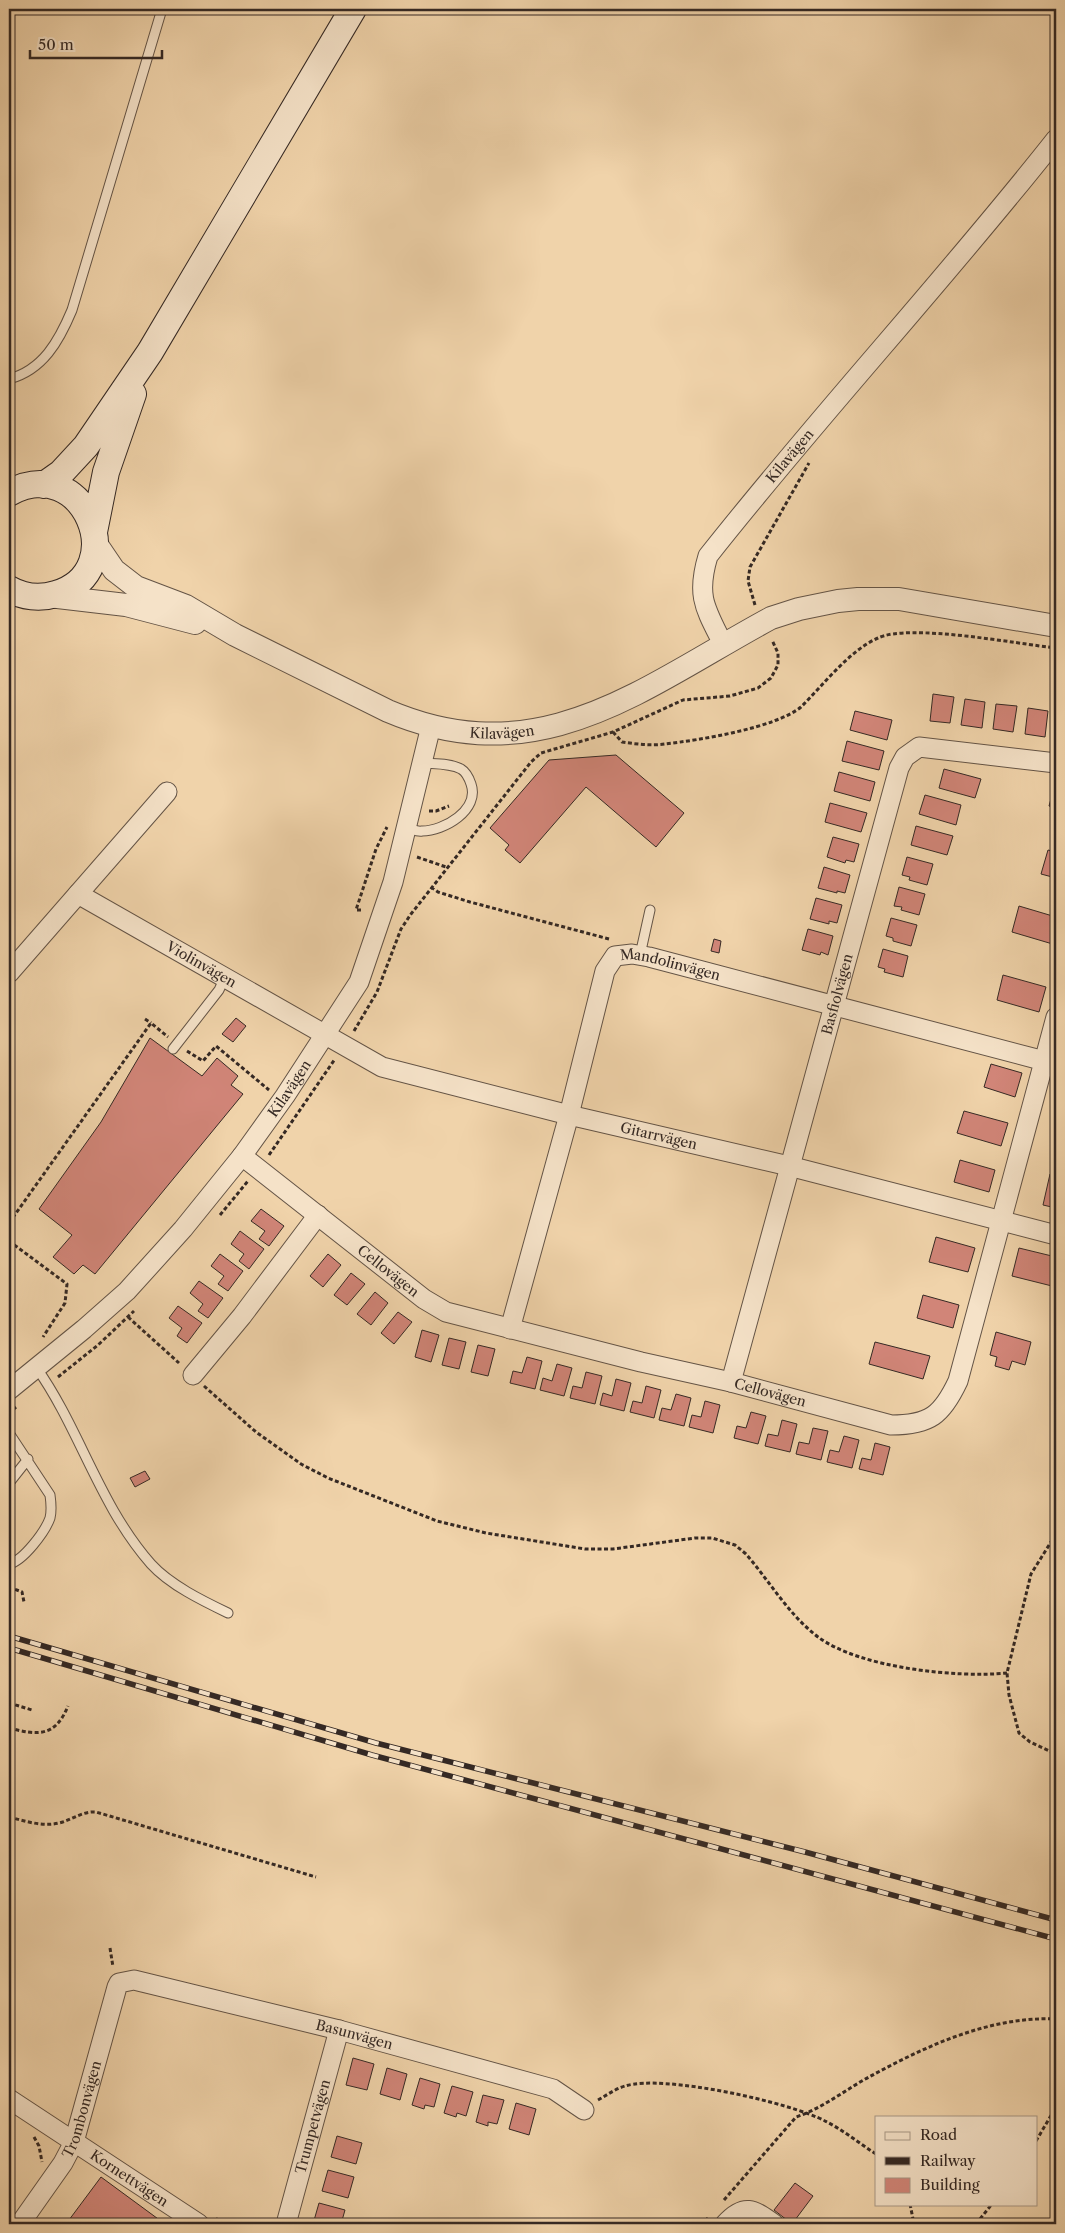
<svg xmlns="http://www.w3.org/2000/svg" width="1065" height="2233" font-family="'Libre Caslon Text',serif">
	<rect width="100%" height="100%" fill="#f0d3aa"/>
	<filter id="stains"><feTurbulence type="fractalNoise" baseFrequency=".004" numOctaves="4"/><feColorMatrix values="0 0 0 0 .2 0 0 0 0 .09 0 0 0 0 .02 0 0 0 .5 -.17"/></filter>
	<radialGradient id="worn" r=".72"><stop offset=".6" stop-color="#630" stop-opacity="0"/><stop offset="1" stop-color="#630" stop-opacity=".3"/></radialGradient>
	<path fill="#d18578" stroke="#352924" d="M 933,694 L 954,697 L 950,723 L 930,721 Z
		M 965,699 L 985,702 L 982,728 L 961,725 Z
		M 996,704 L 1017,706 L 1013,732 L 993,729 Z
		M 1028,708 L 1048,711 L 1045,737 L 1025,734 Z
		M 855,711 L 892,720 L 887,740 L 850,730 Z
		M 847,741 L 884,751 L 879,770 L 842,761 Z
		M 616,755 L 684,813 L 656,847 L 586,787 L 520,863 L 505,850 L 509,845 L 490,828 L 549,760 Z
		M 944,769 L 981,779 L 975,798 L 939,788 Z
		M 839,772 L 875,782 L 870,801 L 834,791 Z
		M 1056,781 L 1056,808 L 1049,806 Z
		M 925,795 L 961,805 L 956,825 L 919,814 Z
		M 830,803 L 867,813 L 861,832 L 825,822 Z
		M 916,826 L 953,836 L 947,855 L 911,845 Z
		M 833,837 L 859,844 L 854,862 L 846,860 L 845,863 L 827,857 Z
		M 1048,850 L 1056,852 L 1056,878 L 1041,874 Z
		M 907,857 L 933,864 L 927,885 L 909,880 L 910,877 L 902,875 Z
		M 824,867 L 850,875 L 845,893 L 837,891 L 837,893 L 818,888 Z
		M 899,887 L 925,894 L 919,915 L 901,910 L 902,907 L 894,906 Z
		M 816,898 L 842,905 L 837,923 L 829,921 L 829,924 L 810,919 Z
		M 1019,906 L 1056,917 L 1056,945 L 1012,932 Z
		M 891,918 L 917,925 L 911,946 L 893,941 L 893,938 L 886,936 Z
		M 808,929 L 833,936 L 828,955 L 821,952 L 820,955 L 802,950 Z
		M 714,939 L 721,941 L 719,953 L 711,951 Z
		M 883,949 L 908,956 L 903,977 L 884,972 L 885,969 L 878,967 Z
		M 1003,975 L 1046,987 L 1039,1012 L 997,1000 Z
		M 236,1018 L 246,1026 L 233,1042 L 222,1034 Z
		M 150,1038 L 202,1076 L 217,1058 L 238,1076 L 231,1085 L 243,1094 L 95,1274 L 83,1265 L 74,1274 L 53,1257 L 72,1235 L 39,1209 L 101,1122 Z
		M 991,1064 L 1022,1073 L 1015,1097 L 984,1087 Z
		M 964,1111 L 1008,1123 L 1001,1146 L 957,1133 Z
		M 960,1160 L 995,1170 L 989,1192 L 954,1182 Z
		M 1050,1174 L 1056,1176 L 1056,1208 L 1043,1205 Z
		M 261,1209 L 284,1226 L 269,1246 L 259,1239 L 265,1231 L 251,1221 Z
		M 240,1231 L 264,1249 L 249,1269 L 239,1261 L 244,1254 L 231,1244 Z
		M 936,1237 L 975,1248 L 968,1272 L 929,1262 Z
		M 1019,1248 L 1056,1257 L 1056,1287 L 1012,1276 Z
		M 220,1254 L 243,1271 L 228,1291 L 218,1284 L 224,1276 L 211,1266 Z
		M 328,1254 L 341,1265 L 323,1287 L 310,1276 Z
		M 351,1273 L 365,1284 L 347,1305 L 334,1295 Z
		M 199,1281 L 223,1298 L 208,1318 L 198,1311 L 203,1304 L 190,1293 Z
		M 375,1292 L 388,1303 L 371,1325 L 357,1314 Z
		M 923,1295 L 959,1305 L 953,1328 L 917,1318 Z
		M 178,1306 L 202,1323 L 187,1343 L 177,1336 L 182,1328 L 169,1318 Z
		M 398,1312 L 412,1322 L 394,1344 L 381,1333 Z
		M 422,1330 L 439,1335 L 431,1362 L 415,1357 Z
		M 996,1332 L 1031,1342 L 1025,1365 L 1012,1361 L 1009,1370 L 995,1366 L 997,1357 L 990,1355 Z
		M 449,1338 L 466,1342 L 459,1369 L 442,1365 Z
		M 875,1342 L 930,1356 L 923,1379 L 869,1364 Z
		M 478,1345 L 495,1349 L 488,1376 L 471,1372 Z
		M 527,1357 L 542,1361 L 535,1389 L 510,1383 L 513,1371 L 522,1373 Z
		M 557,1364 L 572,1368 L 564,1396 L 540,1390 L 543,1378 L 552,1381 Z
		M 586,1372 L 602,1376 L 595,1404 L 570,1398 L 573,1386 L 582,1388 Z
		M 616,1379 L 631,1383 L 624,1411 L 600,1405 L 603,1393 L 612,1396 Z
		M 646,1386 L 661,1390 L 654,1418 L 630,1412 L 633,1401 L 642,1403 Z
		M 676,1394 L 691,1398 L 684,1426 L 659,1420 L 662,1408 L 671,1410 Z
		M 705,1401 L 720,1405 L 713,1433 L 689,1427 L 692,1415 L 701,1417 Z
		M 751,1412 L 766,1416 L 758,1444 L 734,1438 L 737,1426 L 746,1428 Z
		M 782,1420 L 797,1424 L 790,1452 L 765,1446 L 768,1434 L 778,1436 Z
		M 813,1428 L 828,1431 L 821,1460 L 796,1454 L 799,1442 L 809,1444 Z
		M 844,1436 L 859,1440 L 852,1468 L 827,1462 L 830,1450 L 839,1452 Z
		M 875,1443 L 890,1447 L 883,1475 L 859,1469 L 862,1458 L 871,1460 Z
		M 145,1471 L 150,1479 L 135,1487 L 130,1478 Z
		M 353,2058 L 374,2064 L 367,2090 L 346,2085 Z
		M 387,2068 L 407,2074 L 400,2100 L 380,2094 Z
		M 420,2078 L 440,2084 L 434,2107 L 425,2105 L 424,2109 L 412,2105 Z
		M 452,2086 L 473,2092 L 466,2116 L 457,2113 L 456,2117 L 444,2113 Z
		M 483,2095 L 504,2100 L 497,2124 L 488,2122 L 488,2126 L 476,2122 Z
		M 516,2103 L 536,2109 L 529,2135 L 509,2129 Z
		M 337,2136 L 362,2143 L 356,2164 L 331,2157 Z
		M 328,2170 L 354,2177 L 348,2198 L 322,2191 Z
		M 101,2177 L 165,2224 L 66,2224 Z
		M 795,2183 L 813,2196 L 792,2224 L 774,2210 Z
		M 319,2203 L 345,2210 L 341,2224 L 313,2224 Z"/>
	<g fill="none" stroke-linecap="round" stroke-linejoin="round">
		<g stroke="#645446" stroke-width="11">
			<path id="service" d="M 9,379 C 43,370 59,341 72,310 L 162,9
				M 407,828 C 412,829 417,832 422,831 C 444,831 480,810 471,784 C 469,778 466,772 461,769 C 450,763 435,764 423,763
				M 640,955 L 650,910
				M 173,1049 L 219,990 L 224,979
				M 36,1367 C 80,1429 99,1505 151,1564 C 170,1585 203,1601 228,1613
				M 9,1433 L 50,1495 C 51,1502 52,1510 50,1518 C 45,1532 23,1561 9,1564
				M 9,1483 L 28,1459"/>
		</g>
		<g stroke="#645446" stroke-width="21">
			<g id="minor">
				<path id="s1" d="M 723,644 C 705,608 696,596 708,556 C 820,414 944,281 1056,139"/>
				<path id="s2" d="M 78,894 L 382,1067 L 569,1115 L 789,1166 L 1056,1235"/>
				<path d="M 9,973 L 167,792"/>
				<path id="s3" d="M 242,1156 L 424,1299 L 446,1312 L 641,1362 L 731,1382 L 891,1425 C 930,1425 942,1415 958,1381 L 1056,1017"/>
				<path id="s4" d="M 510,1329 L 569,1115 L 605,971 L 615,956 L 632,954 L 649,957 L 1056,1064"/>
				<path d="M 193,1375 L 242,1316 L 318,1215"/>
				<path id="s5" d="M 731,1382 L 899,768 L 905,757 L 919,747 L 1056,763"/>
				<path id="s6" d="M 9,1390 L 84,1329 L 127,1291 L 183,1229 L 242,1156 L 285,1096 L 359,982 L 393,882 L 431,726"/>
				<path id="s7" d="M 9,2099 L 199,2224"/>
				<path id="s8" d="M 20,2224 L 63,2163 L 74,2142 L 117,1987 L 119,1983 L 134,1980 L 339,2030 L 553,2089 L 584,2110"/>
				<path id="s9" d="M 286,2224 L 339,2030"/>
				<path d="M 725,2224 C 744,2203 753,2209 774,2224"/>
			</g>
		</g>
		<g stroke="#645446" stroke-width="24">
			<g id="tertiary">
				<path id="s10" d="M 95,542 L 114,570 L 136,587 L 186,606 L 235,635 L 388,711 C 541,776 643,687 771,618 L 799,609 L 838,601 L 858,599 L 899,599 L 1056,626"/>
				<path d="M 49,596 L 126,605 L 195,623"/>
			</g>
		</g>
		<g stroke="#352924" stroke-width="28">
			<path id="secondary" d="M 44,485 L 61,473 L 86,446 L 150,352 L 353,9
				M 9,493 C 84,451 133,571 56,594 C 40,599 23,597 9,589
				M 94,532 L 106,472 L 133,394"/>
		</g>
		<path stroke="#352924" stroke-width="3" stroke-dasharray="4 2.5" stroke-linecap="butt" d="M 755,605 L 748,581 L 750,567 L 809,463
			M 613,732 L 622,742 C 636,744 651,746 665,744 C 700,740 775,728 801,707 C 823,685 850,650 878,638 C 909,623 1018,644 1056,648
			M 429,811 L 436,811 L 449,806
			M 417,857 L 446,867
			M 431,887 L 438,892 L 470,902 L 609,939
			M 361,910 L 356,910 L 376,849 L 387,827
			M 145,1019 L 151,1023
			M 354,1031 L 377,992 L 401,929 L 411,914 L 531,762 L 541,753 L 613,732 L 683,700 L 730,696 L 758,688 L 771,678 L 778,665 L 778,653 L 772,640
			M 187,1051 L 203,1061 L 216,1046 L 269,1090
			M 269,1155 L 335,1059
			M 220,1215 L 248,1181
			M 9,1223 L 151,1023 L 168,1037
			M 9,1241 L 67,1284 L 65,1303 L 43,1337
			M 128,1317 L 179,1363
			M 58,1377 L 98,1345 L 134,1311
			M 204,1386 L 256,1432 L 301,1464 L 328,1478 L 437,1521 L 486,1533 L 585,1549 L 613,1549 L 695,1538 L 712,1538 L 735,1545 L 746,1554 C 770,1582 789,1615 818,1637 C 860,1668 956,1678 1007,1673
			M 9,1413 L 16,1407
			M 1056,1534 L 1031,1574 L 1007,1673 L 1009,1695 L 1019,1733 L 1030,1742 L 1056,1754
			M 9,1587 L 22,1592 L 24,1602
			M 9,1703 L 32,1710
			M 9,1728 C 37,1735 55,1738 68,1706
			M 9,1817 C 25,1821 42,1827 59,1823 C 72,1820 82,1811 96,1812 L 316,1877
			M 110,1948 L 113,1967
			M 598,2100 C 607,2095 615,2089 625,2086 C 663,2074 789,2102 825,2121 C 843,2130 859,2143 876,2154
			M 34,2137 L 39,2146 L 42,2162
			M 1036,2141 L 1056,2107
			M 724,2200 L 796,2117 C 823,2108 845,2090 869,2077 C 926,2046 990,2016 1056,2019
			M 910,2204 L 914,2224
			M 216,2219 L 235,2224
			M 703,2224 L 708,2218
			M 976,2224 L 992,2204"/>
		<use href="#service" stroke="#f5e2c8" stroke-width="9"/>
		<use href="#minor" stroke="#f5e2c8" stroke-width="19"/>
		<use href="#tertiary" stroke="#f5e2c8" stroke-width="22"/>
		<use href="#secondary" stroke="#f5e2c8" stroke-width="26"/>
		<g stroke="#352924" stroke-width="5.5">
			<path id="rail" d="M 9,1636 L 376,1743 L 805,1852 L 1056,1920
				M 9,1648 L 372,1755 L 1056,1939"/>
		</g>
		<use href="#rail" stroke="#f5e2c8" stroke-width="4" stroke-dasharray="11" stroke-linecap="butt"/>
	</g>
	<g text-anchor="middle" stroke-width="4" stroke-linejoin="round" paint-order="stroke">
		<g font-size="14" fill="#352924" stroke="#f5e2c8">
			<text dy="5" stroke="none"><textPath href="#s1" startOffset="222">Kilavägen</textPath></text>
			<text dy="5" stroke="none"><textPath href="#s10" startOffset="460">Kilavägen</textPath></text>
			<text dy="5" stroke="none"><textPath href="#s2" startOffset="142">Violinvägen</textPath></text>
			<text dy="5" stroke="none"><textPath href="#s4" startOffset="445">Mandolinvägen</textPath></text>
			<text dy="5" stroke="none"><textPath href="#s5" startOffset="402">Basfiolvägen</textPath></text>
			<text dy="5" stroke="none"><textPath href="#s6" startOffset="414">Kilavägen</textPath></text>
			<text dy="5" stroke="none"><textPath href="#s2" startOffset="635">Gitarrvägen</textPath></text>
			<text dy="5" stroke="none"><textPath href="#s3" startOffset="186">Cellovägen</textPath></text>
			<text dy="5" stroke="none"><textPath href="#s3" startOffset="591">Cellovägen</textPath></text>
			<text dy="5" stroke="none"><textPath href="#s8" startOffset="506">Basunvägen</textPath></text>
			<text dy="5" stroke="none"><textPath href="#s8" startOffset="132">Trombonvägen</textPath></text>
			<text dy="5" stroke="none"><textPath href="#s9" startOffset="101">Trumpetvägen</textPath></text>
			<text dy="5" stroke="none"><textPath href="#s7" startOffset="144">Kornettvägen</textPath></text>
		</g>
	</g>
	<rect width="1065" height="2233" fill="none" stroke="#f0d3aa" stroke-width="30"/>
	<rect x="10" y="10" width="1045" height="2213" fill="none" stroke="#352924" stroke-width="2.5"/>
	<rect x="15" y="15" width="1035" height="2203" fill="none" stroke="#352924"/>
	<rect x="875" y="2116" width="162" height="90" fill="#f5e2c8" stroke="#a89886"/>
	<rect x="885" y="2132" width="25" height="8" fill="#f5e2c8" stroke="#a89886"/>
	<text x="920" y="2140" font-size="15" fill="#352924">Road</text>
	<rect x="885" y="2157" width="25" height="8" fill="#352924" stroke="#a89886"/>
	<text x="920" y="2166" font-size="15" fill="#352924">Railway</text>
	<rect x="885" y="2178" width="25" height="15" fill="#d18578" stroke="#a89886"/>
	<text x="920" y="2190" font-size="15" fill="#352924">Building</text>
	<path d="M30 50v8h132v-8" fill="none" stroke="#352924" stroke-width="2.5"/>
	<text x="38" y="50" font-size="15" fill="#352924" stroke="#f5e2c8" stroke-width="4" paint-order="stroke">50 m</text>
	<rect width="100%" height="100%" filter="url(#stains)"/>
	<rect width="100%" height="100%" fill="url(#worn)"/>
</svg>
